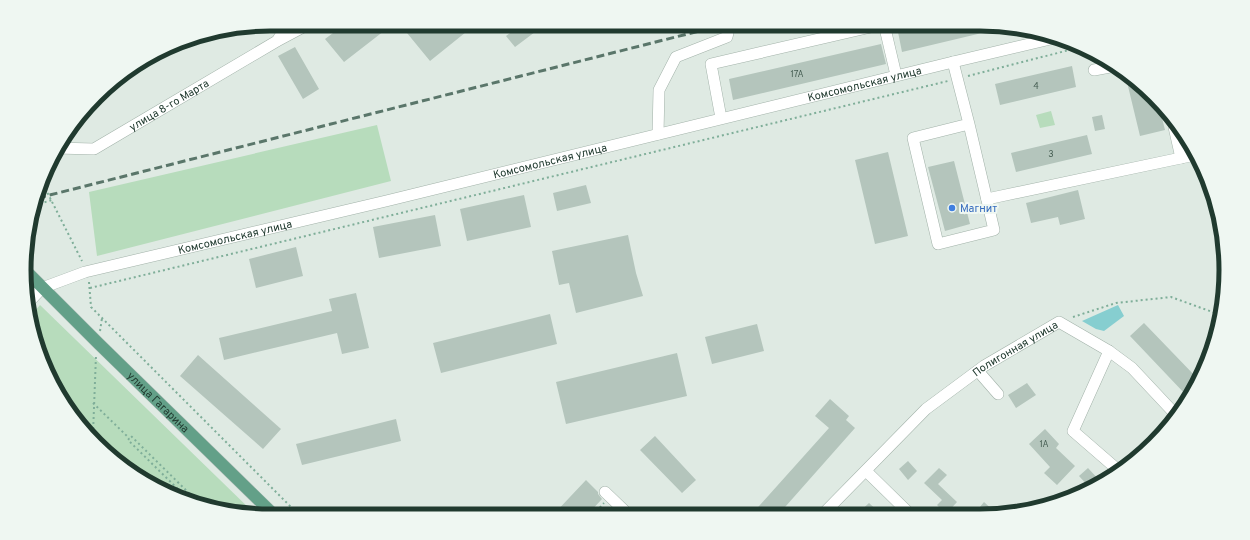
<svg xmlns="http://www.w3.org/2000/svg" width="1250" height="540" font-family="Overpass,sans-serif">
	<rect width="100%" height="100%" fill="#dfeae3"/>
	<path fill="#b7dcbc" d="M 1051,111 L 1055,125 L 1040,128 L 1036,115 Z
		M 377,125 L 391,181 L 97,256 L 89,192 Z
		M 40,305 L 254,513 L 191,503 L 120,465 L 57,393 L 29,318 Z"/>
	<path fill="#86ced0" d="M 1118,305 L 1124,316 L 1104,331 L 1096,329 L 1082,321 Z"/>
	<path fill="#b4c5bc" d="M 345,24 L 393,24 L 344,62 L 325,39 Z
		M 419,24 L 476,24 L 430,61 L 407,33 Z
		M 522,24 L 535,24 L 539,29 L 515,47 L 506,36 Z
		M 932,24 L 980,24 L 1003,28 L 902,52 L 898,32 Z
		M 881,44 L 886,64 L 733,100 L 729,79 Z
		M 295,47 L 319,89 L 303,99 L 278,56 Z
		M 1072,66 L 1076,87 L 1000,105 L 995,84 Z
		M 1134,81 L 1142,85 L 1159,106 L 1165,130 L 1140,136 L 1127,82 Z
		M 1102,115 L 1105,129 L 1095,131 L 1092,117 Z
		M 1087,135 L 1092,154 L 1016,172 L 1011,153 Z
		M 888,152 L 908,236 L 875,244 L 855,160 Z
		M 954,161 L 970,224 L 945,231 L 928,167 Z
		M 586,185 L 591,203 L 557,211 L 553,193 Z
		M 1078,190 L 1085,219 L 1060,225 L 1058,217 L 1031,223 L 1026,203 Z
		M 524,195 L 531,227 L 467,241 L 460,209 Z
		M 435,215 L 441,246 L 379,258 L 373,227 Z
		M 628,235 L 636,273 L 643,296 L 576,313 L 569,283 L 559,285 L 552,251 Z
		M 296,247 L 303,276 L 256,288 L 249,259 Z
		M 356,293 L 369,348 L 342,354 L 337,333 L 224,360 L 219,338 L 332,311 L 329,299 Z
		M 550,314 L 557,344 L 441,373 L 433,343 Z
		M 1144,323 L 1198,379 L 1194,387 L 1186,395 L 1130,336 Z
		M 757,324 L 764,351 L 712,364 L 705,337 Z
		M 677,353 L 687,396 L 566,424 L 556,382 Z
		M 198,355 L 281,429 L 263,449 L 180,376 Z
		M 1027,383 L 1036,395 L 1016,408 L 1008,395 Z
		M 830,399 L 849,416 L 846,420 L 855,428 L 778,515 L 751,515 L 829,428 L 815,416 Z
		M 396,419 L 401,441 L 302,465 L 296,444 Z
		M 1045,429 L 1059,444 L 1056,448 L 1075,466 L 1057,485 L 1044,473 L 1050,467 L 1029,444 Z
		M 655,436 L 696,480 L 682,493 L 640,450 Z
		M 908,461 L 917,471 L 908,480 L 899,469 Z
		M 939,468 L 947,475 L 938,484 L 957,502 L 946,514 L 937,505 L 942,500 L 924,483 Z
		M 1088,468 L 1100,481 L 1090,488 L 1079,476 Z
		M 586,480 L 598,492 L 598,494 L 602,499 L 587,515 L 553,515 Z
		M 984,502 L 997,514 L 974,514 Z
		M 869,503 L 881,514 L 857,514 Z"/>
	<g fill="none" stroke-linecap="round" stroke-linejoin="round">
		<g stroke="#a2b2a9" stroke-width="12">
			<g id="minor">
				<path d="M 884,24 L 896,75"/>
				<path d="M 279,40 L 309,24"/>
				<path d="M 953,62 L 969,124 L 994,230 L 938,244 L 913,138 L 969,124"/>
				<path d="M 1094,70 L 1110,67"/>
				<path d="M 721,118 L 711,64 L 884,24"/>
				<path d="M 1174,127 L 1181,158"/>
				<path d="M 658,134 L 659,90 L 676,57 L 727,37 L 730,24"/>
				<path id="s1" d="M 56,148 L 94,149 L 277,41 L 288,24"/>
				<path d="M 987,199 L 1195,155"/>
				<path id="s2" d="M 29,302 L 42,288 L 85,272 L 386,201 L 953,62 L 1059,37"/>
				<path d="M 1109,351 L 1073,431 L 1118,470"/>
				<path d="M 978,371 L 998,394"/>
				<path d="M 866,471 L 910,514"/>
				<path d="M 605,492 L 629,515"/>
				<path id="s3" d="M 823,514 L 926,409 L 984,366 L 1059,322 L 1109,351 L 1132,368 L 1177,416"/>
			</g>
		</g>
		<g stroke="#bcc4c1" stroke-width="13">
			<g id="major">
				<path id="s4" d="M 29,274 L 98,343 L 275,516"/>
			</g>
		</g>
		<path stroke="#7fae99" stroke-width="2" stroke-dasharray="2 3" stroke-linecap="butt" d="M 895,27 L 909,24
			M 968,76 L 1077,48
			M 43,184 L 82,261
			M 35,205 L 52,200
			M 89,282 L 91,307 L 300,516
			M 90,288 L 948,81
			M 1073,317 L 1116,303 L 1171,297 L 1218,314
			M 100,331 L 102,318
			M 93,403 L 129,438
			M 93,434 L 96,355
			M 192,503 L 128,440 L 131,436 L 201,505
			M 593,515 L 604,503"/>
		<use href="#minor" stroke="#fff" stroke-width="11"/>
		<use href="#major" stroke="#63a088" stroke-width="12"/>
		<path stroke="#5a766a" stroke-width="3" stroke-dasharray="8 4" stroke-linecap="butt" d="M 38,198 L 727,24"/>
	</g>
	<circle fill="#3f7fe0" stroke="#eff7f2" stroke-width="1.5" cx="952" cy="208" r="4"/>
	<g text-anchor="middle" stroke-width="4" stroke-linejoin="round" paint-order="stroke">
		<g font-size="9" fill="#455d52">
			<text x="797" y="77">17А</text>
			<text x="1036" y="89">4</text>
			<text x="1051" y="157">3</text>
			<text x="1044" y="447">1А</text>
		</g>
		<g font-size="11" fill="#203a2f" stroke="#eff7f2">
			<text dy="4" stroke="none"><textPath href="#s2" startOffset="867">Комсомольская улица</textPath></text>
			<text dy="4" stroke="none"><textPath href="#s1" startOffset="125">улица 8-го Марта</textPath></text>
			<text dy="4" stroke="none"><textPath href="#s2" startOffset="543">Комсомольская улица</textPath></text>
			<text dy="4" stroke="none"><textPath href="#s2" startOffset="219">Комсомольская улица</textPath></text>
			<text dy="4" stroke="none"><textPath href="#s3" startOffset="255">Полигонная улица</textPath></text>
			<text dy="4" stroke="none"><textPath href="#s4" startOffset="182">улица Гагарина</textPath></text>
		</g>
		<g font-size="11" fill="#366cbe" stroke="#eff7f2" text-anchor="start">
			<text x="960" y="212">Магнит</text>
		</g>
	</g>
	<path d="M0 0H1250V540H0ZM270 31H980A239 239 0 0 1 1219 270V270A239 239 0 0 1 980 509H270A239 239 0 0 1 31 270V270A239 239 0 0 1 270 31Z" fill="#eff7f2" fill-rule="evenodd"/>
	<path fill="none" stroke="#203a2f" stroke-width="5" d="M270 31H980A239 239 0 0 1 1219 270V270A239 239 0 0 1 980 509H270A239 239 0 0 1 31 270V270A239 239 0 0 1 270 31Z"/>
</svg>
